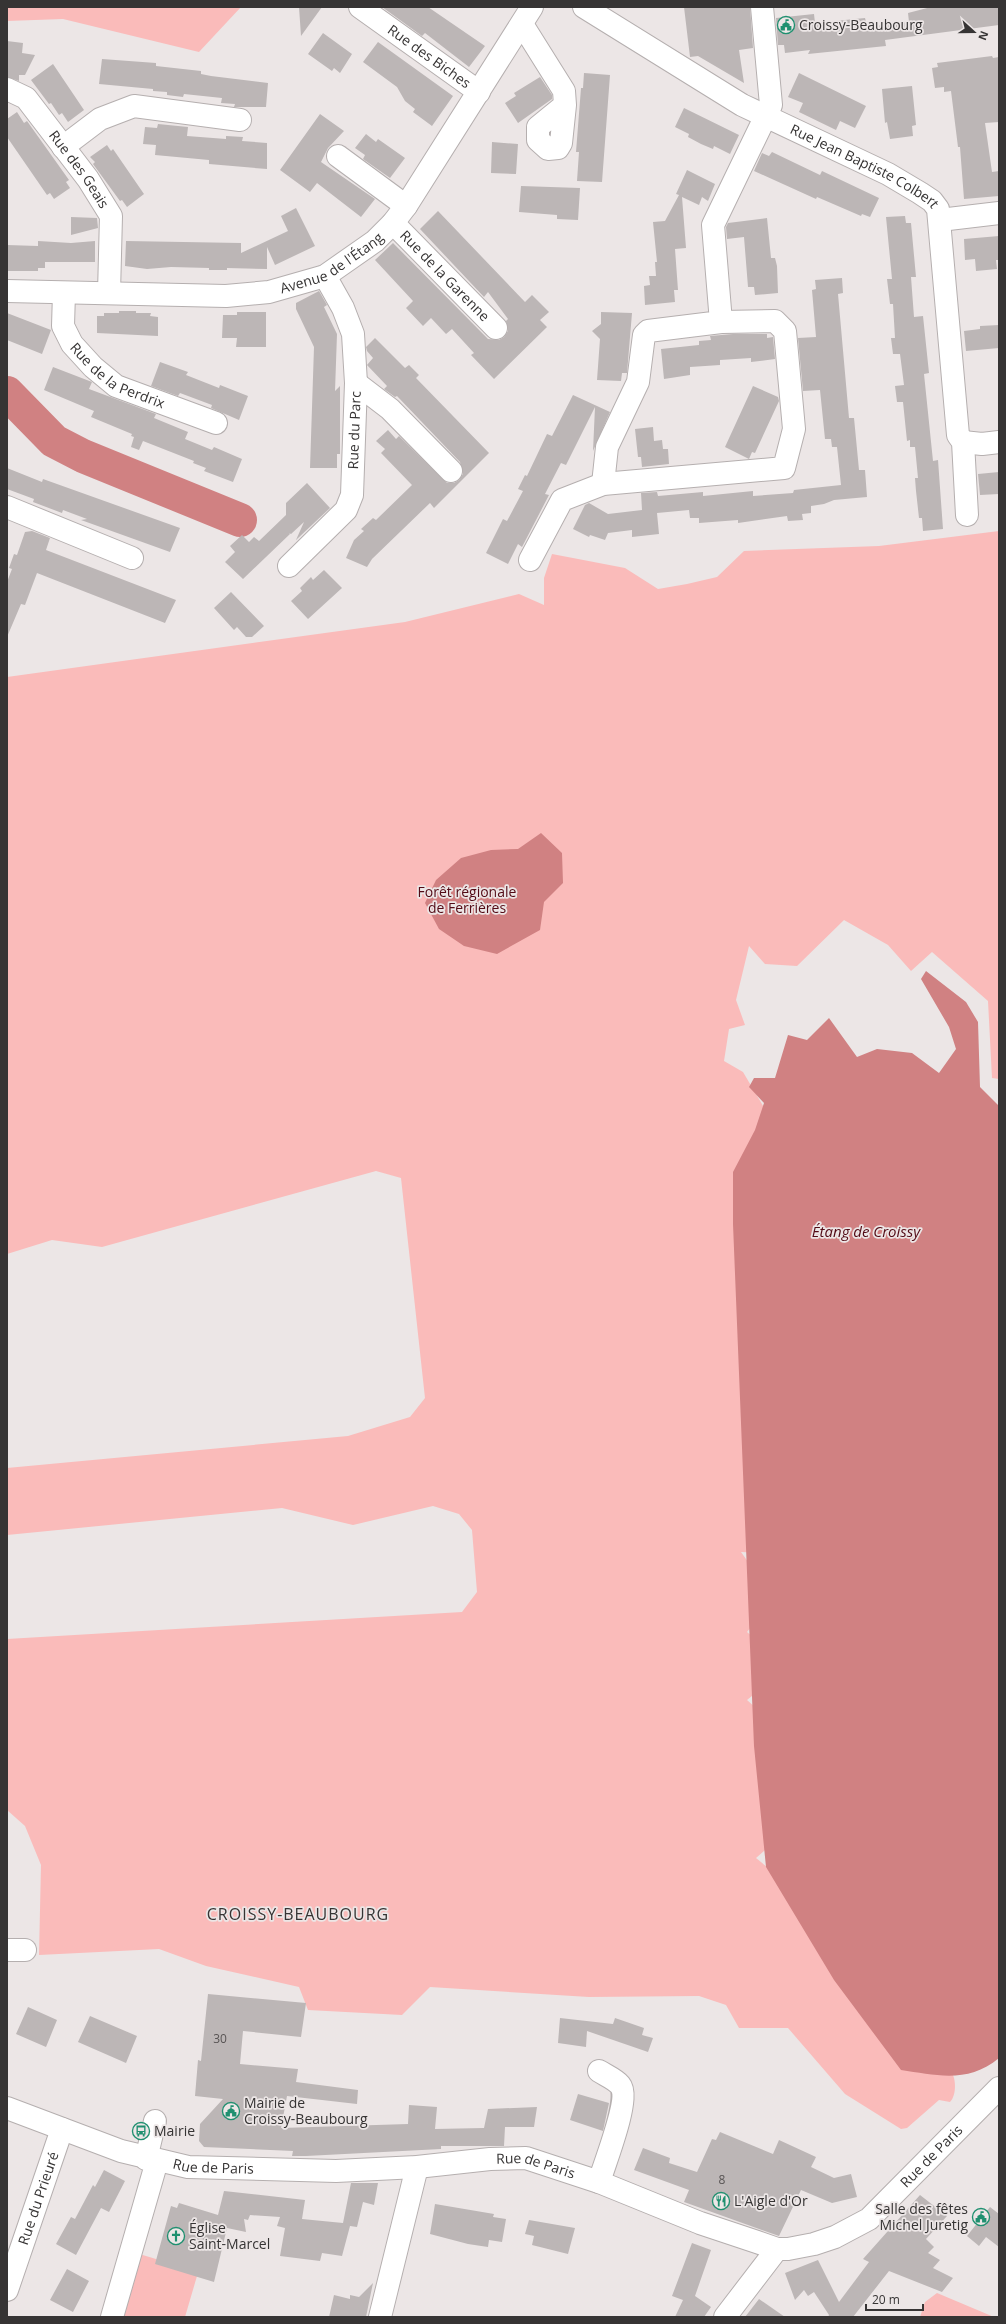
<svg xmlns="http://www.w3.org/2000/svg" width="1006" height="2324" font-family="'Open Sans',sans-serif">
	<rect width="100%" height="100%" fill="#ece6e6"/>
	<path fill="#fabbba" d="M 7,7 L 241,7 L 199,52 L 63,19 L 7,21 Z
		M 999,531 L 999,1079 L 992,1078 L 988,1001 L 932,952 L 911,971 L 888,945 L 844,920 L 797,966 L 765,964 L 749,946 L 736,1000 L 745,1025 L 729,1029 L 724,1061 L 743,1072 L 769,1116 L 767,1553 L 741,1552 L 766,1587 L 759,1617 L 747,1632 L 768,1650 L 773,1679 L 747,1700 L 766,1717 L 774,1842 L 756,1858 L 784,1881 L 953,2075 C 956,2082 956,2096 950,2102 L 939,2100 L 907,2128 L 901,2129 L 845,2094 L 788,2028 L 739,2028 L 726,2005 L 699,1996 L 589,1997 L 430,1987 L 402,2015 L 308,2010 L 299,1987 L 206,1966 L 159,1949 L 39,1955 L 41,1865 L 25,1826 L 7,1810 L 7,1639 L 462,1612 L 477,1592 L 472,1530 L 459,1514 L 433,1506 L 353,1525 L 282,1508 L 7,1535 L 7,1468 L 348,1436 L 410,1417 L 425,1398 L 401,1178 L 376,1171 L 102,1247 L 52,1240 L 7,1254 L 7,677 L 405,622 L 519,594 L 544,605 L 544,578 L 552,554 L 625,568 L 658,589 L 687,584 L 717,577 L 744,551 L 879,546 Z
		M 126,2250 L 156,2259 L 197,2276 L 185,2317 L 105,2317 Z
		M 937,2293 L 994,2317 L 920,2317 L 925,2302 Z"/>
	<path fill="#d08182" d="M 541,833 L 562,853 L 563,883 L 544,902 L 540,930 L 497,954 L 464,946 L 439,929 L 425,903 L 436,880 L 461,858 L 491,850 L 518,849 Z
		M 926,971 L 966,1002 L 978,1022 L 980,1087 L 999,1106 L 999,2058 C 968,2084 936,2075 901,2070 L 834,1980 L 766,1867 L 754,1746 L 733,1224 L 733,1172 L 755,1130 L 764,1103 L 749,1087 L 754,1078 L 775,1078 L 788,1035 L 807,1040 L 829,1018 L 857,1057 L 877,1049 L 912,1053 L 939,1073 L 956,1049 L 949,1027 L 921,979 Z"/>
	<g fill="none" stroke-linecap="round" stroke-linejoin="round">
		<path stroke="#d08182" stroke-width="34" d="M 7,393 L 54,441 L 83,456 L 240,520"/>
	</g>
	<path fill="#bcb6b6" d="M 299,7 L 322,7 L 301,36 Z
		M 382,7 L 428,7 L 485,46 L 469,67 L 425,33 L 422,36 Z
		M 684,7 L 750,7 L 753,48 L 739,50 L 744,83 L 698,56 L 690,57 Z
		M 931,7 L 999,7 L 999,25 L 885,40 L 886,46 L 808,54 L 810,50 L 785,53 L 784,45 L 778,45 L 776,18 L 814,14 L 815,23 L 865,18 L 866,22 L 872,21 L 873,26 L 909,22 L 908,13 Z
		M 323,33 L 352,54 L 340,73 L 334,68 L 332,71 L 308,54 Z
		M 7,41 L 23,43 L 22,53 L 35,55 L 25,75 L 19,75 L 19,81 L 7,77 Z
		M 378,42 L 453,96 L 432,126 L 413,112 L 415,109 L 405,101 L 397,87 L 363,62 Z
		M 992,56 L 993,58 L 999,57 L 999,122 L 985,123 L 992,172 L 999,171 L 999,196 L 964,199 L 960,147 L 958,147 L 951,91 L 944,92 L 944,87 L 935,88 L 932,68 L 938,67 L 937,63 Z
		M 102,59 L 156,63 L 156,66 L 201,71 L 201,74 L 211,76 L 268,83 L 266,107 L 234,107 L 235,104 L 221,103 L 222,98 L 184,94 L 183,97 L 167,95 L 167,92 L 153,91 L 153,89 L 99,84 Z
		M 53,64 L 84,110 L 68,122 L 62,113 L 59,115 L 51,103 L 49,104 L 31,80 Z
		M 584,73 L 610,75 L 602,182 L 577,181 L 579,152 L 576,152 L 581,88 L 583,88 Z
		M 799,73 L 866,106 L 855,128 L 840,121 L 836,130 L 799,112 L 803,103 L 788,97 Z
		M 540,77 L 552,95 L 552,99 L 518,123 L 505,103 L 516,96 L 514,93 Z
		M 912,86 L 916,125 L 912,126 L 913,136 L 890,139 L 887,122 L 885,123 L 882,89 Z
		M 684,108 L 739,135 L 730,154 L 714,146 L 713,149 L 701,144 L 688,137 L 689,134 L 675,127 Z
		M 17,112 L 24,123 L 27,121 L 69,180 L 66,182 L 70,188 L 54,199 L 50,193 L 47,195 L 7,137 L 7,119 Z
		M 320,114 L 344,131 L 328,148 L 321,162 L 375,199 L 361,217 L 317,183 L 310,192 L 280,170 Z
		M 158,124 L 188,127 L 187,136 L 226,139 L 226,136 L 243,137 L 242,141 L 267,143 L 267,169 L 209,164 L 209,160 L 155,155 L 156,145 L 143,144 L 145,127 L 157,128 Z
		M 366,134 L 376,142 L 378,139 L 405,158 L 390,178 L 363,159 L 365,155 L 355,148 Z
		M 492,142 L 518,144 L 516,174 L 491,173 Z
		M 107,145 L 111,151 L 113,149 L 144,194 L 127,207 L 122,200 L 120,201 L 93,164 L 95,162 L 90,157 Z
		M 772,152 L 820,175 L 822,171 L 879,198 L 870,217 L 862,214 L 861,216 L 817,197 L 816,199 L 754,171 L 762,153 L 769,156 Z
		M 687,170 L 715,184 L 708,201 L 702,197 L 699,205 L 682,197 L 686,248 L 675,249 L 678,290 L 674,290 L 675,302 L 645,305 L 644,286 L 650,285 L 649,276 L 656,276 L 655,262 L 657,262 L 653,222 L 665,221 L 679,195 L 676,194 Z
		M 521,186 L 580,188 L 578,220 L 557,219 L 557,215 L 519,212 Z
		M 296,208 L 315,246 L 275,265 L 267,247 L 267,269 L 227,268 L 227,270 L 209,270 L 209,268 L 171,267 L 147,269 L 125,266 L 126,241 L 241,243 L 241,253 L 288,231 L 281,216 Z
		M 438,211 L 525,302 L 532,295 L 549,312 L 540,320 L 547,327 L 494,379 L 471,355 L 474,353 L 452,329 L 446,334 L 431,318 L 423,326 L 406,308 L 413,301 L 375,260 L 393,243 L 488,339 L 499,340 L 504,337 L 508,331 L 506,321 L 508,319 L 488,292 L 484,297 L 420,229 Z
		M 905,216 L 906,223 L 911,223 L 916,277 L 911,277 L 914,317 L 923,316 L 929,373 L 924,374 L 933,461 L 938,460 L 943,529 L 923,531 L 922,518 L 919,518 L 916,491 L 915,478 L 918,478 L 915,447 L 910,447 L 910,440 L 907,441 L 903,402 L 897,402 L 895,386 L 904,385 L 900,354 L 893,354 L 891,338 L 895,338 L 893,304 L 890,304 L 887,279 L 892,279 L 886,217 Z
		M 71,217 L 97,218 L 98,228 L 71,235 Z
		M 767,218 L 771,258 L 775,258 L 777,266 L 778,293 L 755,295 L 754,287 L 748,287 L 744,237 L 727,239 L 726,227 L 728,223 Z
		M 999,236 L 999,260 L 996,260 L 997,269 L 976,271 L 975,259 L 965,260 L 964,239 Z
		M 38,241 L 71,243 L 95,241 L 95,262 L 45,262 L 45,268 L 38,268 L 38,271 L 7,271 L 7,245 L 38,246 Z
		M 842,278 L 843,293 L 838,294 L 849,418 L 854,418 L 859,470 L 865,470 L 867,497 L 834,500 L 824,504 L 811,506 L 811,513 L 802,514 L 803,520 L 788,521 L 787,516 L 738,523 L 738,520 L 699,523 L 699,518 L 690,518 L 689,510 L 657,513 L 659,534 L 632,537 L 632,530 L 608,533 L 605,540 L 590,535 L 589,537 L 573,529 L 585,505 L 589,503 L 608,514 L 642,510 L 641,493 L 657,492 L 658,496 L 703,492 L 703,496 L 753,491 L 753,496 L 793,493 L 794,490 L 841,485 L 837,447 L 832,447 L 831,439 L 825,439 L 820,390 L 803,391 L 798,338 L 816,337 L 812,290 L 816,289 L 815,280 Z
		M 319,291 L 327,305 L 324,307 L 337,334 L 335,391 L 340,386 L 340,454 L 337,454 L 337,468 L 310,468 L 314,347 L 296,309 L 296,303 Z
		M 119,311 L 136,311 L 136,313 L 151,313 L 150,316 L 158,317 L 158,336 L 97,333 L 97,316 L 104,316 L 104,313 L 119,313 Z
		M 237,312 L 266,312 L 266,347 L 236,347 L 237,338 L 222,338 L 223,315 L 237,315 Z
		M 601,312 L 632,313 L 627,373 L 622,373 L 621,381 L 597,380 L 600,339 L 592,331 L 601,324 Z
		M 7,313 L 51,330 L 42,354 L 7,340 Z
		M 999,325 L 999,348 L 966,351 L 964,331 L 980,329 L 980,326 Z
		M 733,334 L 767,334 L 767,338 L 773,337 L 775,359 L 751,362 L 751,358 L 720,360 L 720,365 L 690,367 L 690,375 L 664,379 L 661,349 L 699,345 L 699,341 L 711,340 L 710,336 Z
		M 375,338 L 405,368 L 409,365 L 419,375 L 416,378 L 489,453 L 434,508 L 430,503 L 372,559 L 367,567 L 346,558 L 354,540 L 364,531 L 361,529 L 373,518 L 376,520 L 412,485 L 381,453 L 385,449 L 376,441 L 388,430 L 396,439 L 399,436 L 447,483 L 454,483 L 459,480 L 463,474 L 460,462 L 397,396 L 395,397 L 384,389 L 387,386 L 367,365 L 373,358 L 367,351 L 366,347 Z
		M 160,362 L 188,372 L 186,375 L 219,388 L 220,385 L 248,396 L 239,420 L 211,408 L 212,405 L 180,393 L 178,396 L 151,386 Z
		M 53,367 L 92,382 L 89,389 L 156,414 L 154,418 L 188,432 L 185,439 L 212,450 L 214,447 L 242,459 L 233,482 L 204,471 L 206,468 L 193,463 L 194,461 L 143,441 L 139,450 L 131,447 L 134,437 L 131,436 L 132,434 L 91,417 L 94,411 L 44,390 Z
		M 753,386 L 778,397 L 779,401 L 755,453 L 752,452 L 749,459 L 725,447 Z
		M 573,395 L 610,412 L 593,451 L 595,407 L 566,465 L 561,463 L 545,494 L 549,495 L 522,547 L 518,544 L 508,564 L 486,553 L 503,519 L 507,521 L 523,491 L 518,489 L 525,475 L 527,476 L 547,434 L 552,436 Z
		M 653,427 L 654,441 L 662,440 L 663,449 L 668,449 L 669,464 L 642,467 L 641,457 L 638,457 L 635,429 Z
		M 7,468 L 42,482 L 43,479 L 180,528 L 170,552 L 81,520 L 87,519 L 63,510 L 62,513 L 33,502 L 34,499 L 7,489 Z
		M 999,472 L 999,494 L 980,495 L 978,474 Z
		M 307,483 L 330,508 L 296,540 L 304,522 L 291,534 L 289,533 L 290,534 L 243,579 L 225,562 L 235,552 L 230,546 L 242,535 L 249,542 L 254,537 L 259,541 L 286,515 L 286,503 Z
		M 32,531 L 50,538 L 46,550 L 176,600 L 165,623 L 37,573 L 25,605 L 21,604 L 7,637 L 7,582 L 12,569 L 9,568 L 14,554 L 17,555 L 25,532 Z
		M 324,570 L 342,588 L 308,619 L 291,601 L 302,591 L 300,588 L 311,577 L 313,580 Z
		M 231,592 L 264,626 L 252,637 L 246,637 L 237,627 L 234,630 L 214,608 Z
		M 208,1994 L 306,2003 L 301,2037 L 243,2031 L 240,2064 L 298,2069 L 296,2082 L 358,2090 L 357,2104 L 287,2096 L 281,2128 L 408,2124 L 409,2105 L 437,2107 L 435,2129 L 484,2128 L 488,2109 L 537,2107 L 534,2127 L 505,2127 L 504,2146 L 441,2146 L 441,2149 L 306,2156 L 292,2156 L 293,2151 L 204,2147 L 199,2141 L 200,2124 L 223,2099 L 195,2096 L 198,2060 L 201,2061 Z
		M 28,2007 L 57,2020 L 46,2047 L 16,2034 Z
		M 90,2016 L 137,2036 L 126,2063 L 78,2042 Z
		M 560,2018 L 613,2024 L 615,2018 L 644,2028 L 642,2035 L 653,2038 L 648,2052 L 587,2031 L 586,2047 L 558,2043 Z
		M 578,2094 L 609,2103 L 603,2131 L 570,2120 Z
		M 720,2132 L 773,2154 L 779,2140 L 816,2157 L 811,2167 L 834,2178 L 851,2174 L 857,2197 L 832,2203 L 801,2190 L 779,2236 L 684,2202 L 689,2190 L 634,2170 L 643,2148 L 670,2158 L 669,2163 L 697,2172 L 712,2139 L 716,2140 Z
		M 104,2170 L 125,2181 L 109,2212 L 101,2208 L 76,2255 L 56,2244 L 71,2217 L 75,2219 L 93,2185 L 95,2187 Z
		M 351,2183 L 378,2183 L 374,2205 L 363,2202 L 357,2227 L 350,2226 L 342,2256 L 322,2253 L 320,2261 L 280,2256 L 285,2228 L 277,2226 L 280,2217 L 250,2215 L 248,2220 L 244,2219 L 246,2232 L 227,2228 L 214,2282 L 155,2264 L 171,2206 L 177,2208 L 179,2203 L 218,2215 L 224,2191 L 305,2200 L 302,2219 L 343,2223 Z
		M 920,2195 L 947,2216 L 926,2239 L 934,2247 L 928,2253 L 940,2260 L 933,2268 L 953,2278 L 942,2292 L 889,2271 L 853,2317 L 828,2317 L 829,2315 L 814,2292 L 808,2296 L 804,2290 L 795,2300 L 785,2273 L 818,2260 L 839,2302 L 869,2262 L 863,2259 Z
		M 435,2204 L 494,2214 L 493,2217 L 506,2219 L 502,2242 L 489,2240 L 488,2247 L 468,2244 L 430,2234 Z
		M 990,2207 L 999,2214 L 999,2247 L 986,2237 L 979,2246 L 967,2236 Z
		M 529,2220 L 575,2228 L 568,2254 L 532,2245 L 534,2236 L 525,2234 Z
		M 692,2243 L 711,2250 L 695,2296 L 711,2307 L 704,2317 L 675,2317 L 683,2300 L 672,2296 Z
		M 67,2269 L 89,2281 L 73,2312 L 50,2300 Z
		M 373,2283 L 366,2317 L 329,2317 L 334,2295 L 350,2299 L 350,2295 L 359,2297 Z
		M 759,2299 L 785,2317 L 745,2317 Z"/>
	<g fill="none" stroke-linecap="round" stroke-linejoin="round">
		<g stroke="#b5afaf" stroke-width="24">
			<g id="minor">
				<path id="s1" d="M 360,7 L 479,92"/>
				<path id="s2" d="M 584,7 L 742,105 L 888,174 L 920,193 L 932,201 L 938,209 L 958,435 L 963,442 L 967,515"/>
				<path d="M 522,24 L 564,91 L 565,105 L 538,127 L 538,140 L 548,149 L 558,148 L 561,143 L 565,105"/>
				<path id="s3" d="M 7,89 L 26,98 L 88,179 L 111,216 L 109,293"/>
				<path d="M 63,147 L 100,119 L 134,106 L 240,120"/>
				<path d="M 338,156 L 406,206"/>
				<path d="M 940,220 L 999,213"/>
				<path id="s4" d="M 393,223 L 496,328"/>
				<path id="s5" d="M 7,291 L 226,296 L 269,292 L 325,276 L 375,241 L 393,223 L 406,206 L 532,7"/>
				<path id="s6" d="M 64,293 L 63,326 L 72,344 L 93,367 L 116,386 L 216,423"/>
				<path d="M 356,383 L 390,409 L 451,471"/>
				<path d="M 963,442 L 982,444 L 999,442"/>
				<path d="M 603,484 L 607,447 L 638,382 L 644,335 L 648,331 L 721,322 L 713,225 L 771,105 L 762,7"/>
				<path d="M 7,507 L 132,558"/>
				<path d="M 530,560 L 562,500 L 603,484 L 784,468 L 794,429 L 785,331 L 775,321 L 721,322"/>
				<path id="s7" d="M 289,566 L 346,510 L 352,495 L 356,383 L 353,334 L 343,308 L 325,276"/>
				<path d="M 7,1950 L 25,1950"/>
				<path id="s8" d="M 7,2108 L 121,2151 L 188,2167 L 336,2171 L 417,2167 L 490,2159 L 526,2158 L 599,2182 L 700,2223 L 757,2242 L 777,2249 L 788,2249 L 814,2244 L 835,2237 L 869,2219 L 999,2088"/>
				<path d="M 146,2159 L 155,2121"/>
				<path d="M 599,2182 C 604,2165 631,2098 620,2085 C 615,2079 605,2075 599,2071"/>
				<path id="s9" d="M 7,2290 L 62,2129"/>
				<path d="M 112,2317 L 157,2161"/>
				<path d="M 380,2317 L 417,2167"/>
				<path d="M 725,2317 L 777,2249"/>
			</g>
		</g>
		<use href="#minor" stroke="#fff" stroke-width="22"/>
	</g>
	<defs>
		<g id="civic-ring" transform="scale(0.9)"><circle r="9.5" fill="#ece6e6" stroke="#209070" stroke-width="1.5"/><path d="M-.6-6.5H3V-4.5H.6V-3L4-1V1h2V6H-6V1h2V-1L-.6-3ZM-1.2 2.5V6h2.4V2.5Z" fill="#209070"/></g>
		<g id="bus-ring" transform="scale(0.9)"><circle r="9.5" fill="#ece6e6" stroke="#209070" stroke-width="1.5"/><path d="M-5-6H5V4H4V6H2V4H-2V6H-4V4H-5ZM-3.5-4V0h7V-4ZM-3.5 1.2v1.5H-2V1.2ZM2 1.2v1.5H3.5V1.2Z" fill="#209070"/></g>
		<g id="restaurant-ring" transform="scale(0.9)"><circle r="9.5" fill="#ece6e6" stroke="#209070" stroke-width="1.5"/><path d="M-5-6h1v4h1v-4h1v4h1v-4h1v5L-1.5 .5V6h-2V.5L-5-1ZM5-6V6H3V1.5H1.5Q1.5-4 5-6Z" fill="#209070"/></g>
		<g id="church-ring" transform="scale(0.9)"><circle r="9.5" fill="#ece6e6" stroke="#209070" stroke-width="1.5"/><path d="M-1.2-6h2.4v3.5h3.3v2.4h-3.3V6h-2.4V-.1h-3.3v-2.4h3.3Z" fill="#209070"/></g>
	</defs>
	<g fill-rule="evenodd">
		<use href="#civic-ring" x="786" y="25"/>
		<use href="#civic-ring" x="231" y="2111"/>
		<use href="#bus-ring" x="141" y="2131"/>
		<use href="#restaurant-ring" x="721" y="2201"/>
		<use href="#civic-ring" x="981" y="2217"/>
		<use href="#church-ring" x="176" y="2236"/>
	</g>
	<g text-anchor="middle" stroke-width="3.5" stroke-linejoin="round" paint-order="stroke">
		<g font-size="12" fill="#585454">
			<text x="220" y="2043">30</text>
			<text x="722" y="2184">8</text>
		</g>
		<g font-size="14" fill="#363434" stroke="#ece6e6" text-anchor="start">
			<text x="799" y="30">Croissy-Beaubourg</text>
			<text x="244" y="2108">Mairie de<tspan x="244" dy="16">Croissy-Beaubourg</tspan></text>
			<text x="154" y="2136">Mairie</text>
			<text x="734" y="2206">L'Aigle d'Or</text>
			<text x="968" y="2214" text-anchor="end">Salle des fêtes<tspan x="968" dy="16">Michel Juretig</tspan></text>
			<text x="189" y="2233">Église<tspan x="189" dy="16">Saint-Marcel</tspan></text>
		</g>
		<g font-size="14" fill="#363434" stroke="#ece6e6">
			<text dy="5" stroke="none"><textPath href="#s1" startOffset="85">Rue des Biches</textPath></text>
			<text dy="5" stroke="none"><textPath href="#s2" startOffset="323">Rue Jean Baptiste Colbert</textPath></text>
			<text dy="5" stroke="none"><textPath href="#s3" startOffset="110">Rue des Geais</textPath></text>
			<text dy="5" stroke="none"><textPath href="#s5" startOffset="332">Avenue de l'Étang</textPath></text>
			<text dy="5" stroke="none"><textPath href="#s4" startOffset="74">Rue de la Garenne</textPath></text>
			<text dy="5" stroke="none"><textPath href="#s6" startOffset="110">Rue de la Perdrix</textPath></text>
			<text dy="5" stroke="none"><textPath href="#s7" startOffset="161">Rue du Parc</textPath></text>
			<text dy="5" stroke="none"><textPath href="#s8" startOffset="983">Rue de Paris</textPath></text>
			<text dy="5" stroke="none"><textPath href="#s8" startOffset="216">Rue de Paris</textPath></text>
			<text dy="5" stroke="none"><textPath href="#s8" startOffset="540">Rue de Paris</textPath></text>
			<text dy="5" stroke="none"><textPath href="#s9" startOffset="97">Rue du Prieuré</textPath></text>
		</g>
		<g font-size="14" fill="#530b16" stroke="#ece6e6">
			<text x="467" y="897">Forêt régionale<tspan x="467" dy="16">de Ferrières</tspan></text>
		</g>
		<g font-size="15" font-style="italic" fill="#520a15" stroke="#ece6e6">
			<text x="866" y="1237">Étang de Croissy</text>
		</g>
		<g font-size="16" letter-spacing="1" fill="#363434" stroke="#ece6e6">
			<text x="298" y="1920">CROISSY-BEAUBOURG</text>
		</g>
	</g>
	<rect width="1006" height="2324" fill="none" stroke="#363434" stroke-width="16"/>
	<g transform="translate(974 32) rotate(111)" stroke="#ece6e6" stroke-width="3" paint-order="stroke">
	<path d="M0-3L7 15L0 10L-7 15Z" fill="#363434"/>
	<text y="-6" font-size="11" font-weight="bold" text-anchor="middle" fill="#363434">N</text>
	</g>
	<path d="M866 2304v6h57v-6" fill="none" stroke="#363434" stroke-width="2"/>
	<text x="872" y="2304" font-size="12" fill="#363434" stroke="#ece6e6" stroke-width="3" paint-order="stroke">20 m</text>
</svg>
